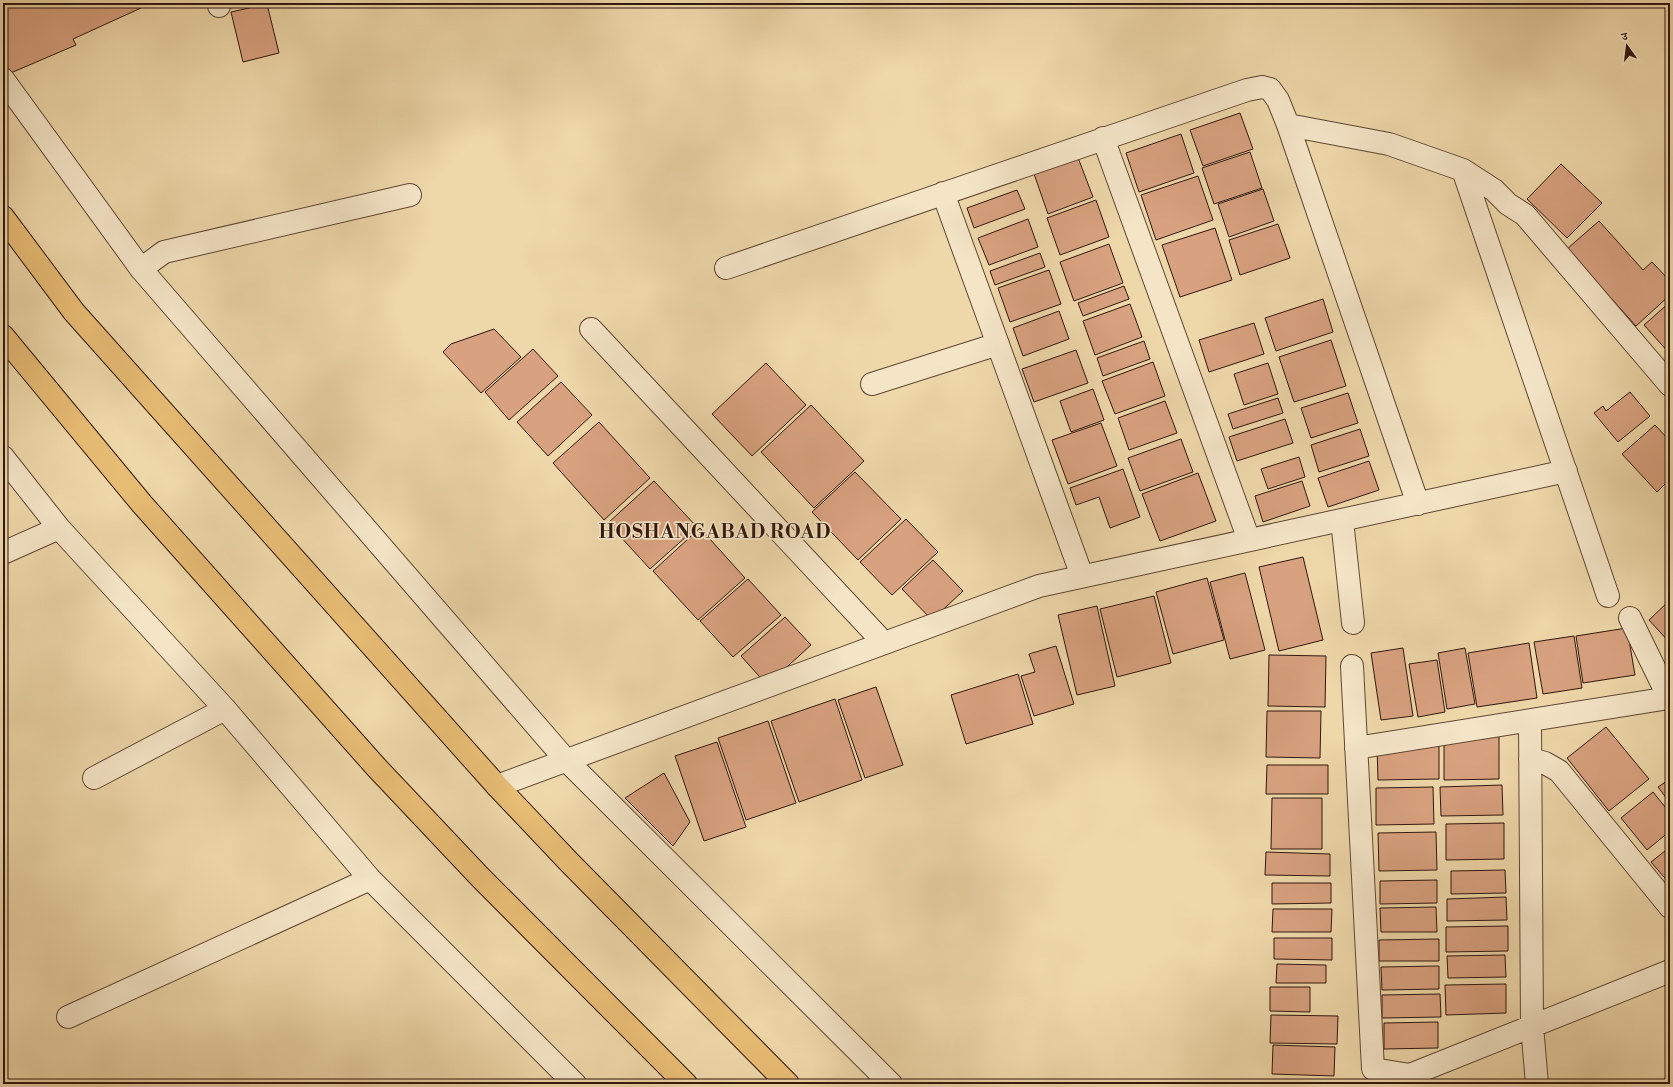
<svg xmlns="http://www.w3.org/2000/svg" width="1673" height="1087" font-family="'Libre Bodoni','Noto Serif Devanagari',serif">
	<rect width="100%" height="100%" fill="#eed7a9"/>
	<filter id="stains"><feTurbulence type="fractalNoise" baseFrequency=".005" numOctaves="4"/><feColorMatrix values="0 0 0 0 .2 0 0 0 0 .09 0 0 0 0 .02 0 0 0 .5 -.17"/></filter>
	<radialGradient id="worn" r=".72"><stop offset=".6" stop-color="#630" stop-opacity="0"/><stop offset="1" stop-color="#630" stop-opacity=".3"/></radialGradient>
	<path fill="#d8a17f" stroke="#30170d" d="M 3,3 L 139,3 L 141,8 L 73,39 L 76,45 L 6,75 L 3,67 Z
		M 229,3 L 252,3 L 231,8 Z
		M 267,4 L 279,53 L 243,62 L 231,12 Z
		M 1240,113 L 1253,149 L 1203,166 L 1190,130 Z
		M 1181,134 L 1194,173 L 1139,192 L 1126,153 Z
		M 1250,152 L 1262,188 L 1214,204 L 1202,168 Z
		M 1077,155 L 1093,197 L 1048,214 L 1033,171 Z
		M 1561,164 L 1602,203 L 1567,238 L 1527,199 Z
		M 1198,176 L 1213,220 L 1156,240 L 1141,195 Z
		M 1263,189 L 1274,221 L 1229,237 L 1218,204 Z
		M 1017,190 L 1025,209 L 974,228 L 967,208 Z
		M 1096,200 L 1109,237 L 1060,255 L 1047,218 Z
		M 1028,219 L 1038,247 L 989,265 L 978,238 Z
		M 1599,221 L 1643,270 L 1652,262 L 1670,281 L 1670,295 L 1636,326 L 1567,249 Z
		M 1278,224 L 1290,258 L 1240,275 L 1229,240 Z
		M 1215,228 L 1232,280 L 1180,297 L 1162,245 Z
		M 1109,244 L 1123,283 L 1074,301 L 1060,262 Z
		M 1040,253 L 1045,267 L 995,285 L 990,271 Z
		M 1049,270 L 1061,304 L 1010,322 L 998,288 Z
		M 1124,286 L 1129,299 L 1083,316 L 1078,303 Z
		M 1323,299 L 1333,332 L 1276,351 L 1265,318 Z
		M 1670,302 L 1670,354 L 1644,325 Z
		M 1130,304 L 1142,337 L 1095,355 L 1083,321 Z
		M 1059,311 L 1069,339 L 1023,356 L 1013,328 Z
		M 1254,323 L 1264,354 L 1209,372 L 1199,340 Z
		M 494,329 L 521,357 L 481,393 L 443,352 L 451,344 Z
		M 1331,340 L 1346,386 L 1294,402 L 1279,357 Z
		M 1144,341 L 1150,359 L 1103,376 L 1097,358 Z
		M 533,349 L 558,376 L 509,420 L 485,392 Z
		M 1076,350 L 1088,383 L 1034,402 L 1022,369 Z
		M 1153,362 L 1165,396 L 1115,414 L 1102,381 Z
		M 766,363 L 806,405 L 752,456 L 712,414 Z
		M 1268,363 L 1278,394 L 1244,405 L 1234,374 Z
		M 561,382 L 592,415 L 548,456 L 517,422 Z
		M 1093,389 L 1104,420 L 1071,432 L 1060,401 Z
		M 1630,392 L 1650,416 L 1618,442 L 1594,413 L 1603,406 L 1606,411 Z
		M 1348,393 L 1358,423 L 1311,438 L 1301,408 Z
		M 1278,398 L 1283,413 L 1233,429 L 1228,414 Z
		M 1165,401 L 1177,433 L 1129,450 L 1118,418 Z
		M 811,405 L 864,461 L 814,508 L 761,452 Z
		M 1285,419 L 1293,443 L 1237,461 L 1229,437 Z
		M 599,422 L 650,478 L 604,520 L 553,463 Z
		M 1101,423 L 1117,466 L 1068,484 L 1052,440 Z
		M 1655,425 L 1670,441 L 1670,479 L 1657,492 L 1622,454 Z
		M 1360,429 L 1369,456 L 1319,472 L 1311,445 Z
		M 1181,439 L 1193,472 L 1140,491 L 1128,458 Z
		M 1299,457 L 1305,477 L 1268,489 L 1261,469 Z
		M 1369,461 L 1379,490 L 1328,507 L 1318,478 Z
		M 1123,469 L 1140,517 L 1110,528 L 1099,497 L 1076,505 L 1070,488 Z
		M 855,472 L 901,519 L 858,560 L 812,512 Z
		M 1198,473 L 1216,521 L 1160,541 L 1142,494 Z
		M 654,481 L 697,527 L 650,569 L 608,523 Z
		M 1302,481 L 1310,506 L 1263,522 L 1255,496 Z
		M 906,519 L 938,552 L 892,595 L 860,562 Z
		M 700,528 L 745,578 L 698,620 L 653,571 Z
		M 1303,557 L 1323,640 L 1279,651 L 1259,567 Z
		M 933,560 L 963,591 L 932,620 L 902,589 Z
		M 1245,573 L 1265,650 L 1230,659 L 1210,582 Z
		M 1207,578 L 1224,640 L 1173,654 L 1156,592 Z
		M 748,579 L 781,615 L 733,657 L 700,621 Z
		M 1154,596 L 1171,663 L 1117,677 L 1100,609 Z
		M 1670,600 L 1670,643 L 1649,620 Z
		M 1097,606 L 1115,686 L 1077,695 L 1058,615 Z
		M 785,617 L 811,645 L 767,685 L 741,656 Z
		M 1627,628 L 1635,675 L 1583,683 L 1576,636 Z
		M 1574,636 L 1582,688 L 1543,694 L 1534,642 Z
		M 1529,643 L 1537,698 L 1477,707 L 1468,653 Z
		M 1056,646 L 1074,704 L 1034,716 L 1021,676 L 1035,672 L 1029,654 Z
		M 1403,648 L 1413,716 L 1381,720 L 1371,653 Z
		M 1465,648 L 1475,704 L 1447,709 L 1438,653 Z
		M 1269,655 L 1326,656 L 1325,707 L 1268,706 Z
		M 1437,660 L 1445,712 L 1418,717 L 1409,664 Z
		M 1018,674 L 1033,724 L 966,744 L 951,695 Z
		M 876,687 L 903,765 L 865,778 L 838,700 Z
		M 835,699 L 862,780 L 799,802 L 771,721 Z
		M 1267,711 L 1321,711 L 1320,758 L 1266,757 Z
		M 768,721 L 796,803 L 746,820 L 718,738 Z
		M 1606,727 L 1649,779 L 1609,811 L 1567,758 Z
		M 1499,736 L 1499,779 L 1444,780 L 1444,737 Z
		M 717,742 L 746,827 L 704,841 L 675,756 Z
		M 1439,745 L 1439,779 L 1378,780 L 1377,746 Z
		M 1267,765 L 1328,765 L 1328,794 L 1266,794 Z
		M 664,773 L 690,822 L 673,846 L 625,798 Z
		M 1670,779 L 1670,803 L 1658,787 Z
		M 1502,785 L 1503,815 L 1441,816 L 1440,787 Z
		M 1433,787 L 1434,824 L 1376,825 L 1376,788 Z
		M 1653,792 L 1670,813 L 1670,831 L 1647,850 L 1621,818 Z
		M 1272,798 L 1322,798 L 1322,849 L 1271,849 Z
		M 1504,823 L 1504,859 L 1446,860 L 1446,824 Z
		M 1436,832 L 1437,870 L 1379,871 L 1378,833 Z
		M 1670,847 L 1670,884 L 1651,862 Z
		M 1266,852 L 1330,854 L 1330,876 L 1265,875 Z
		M 1505,870 L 1506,893 L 1451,894 L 1451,871 Z
		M 1437,880 L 1437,903 L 1380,904 L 1380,881 Z
		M 1272,883 L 1331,883 L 1331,903 L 1272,904 Z
		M 1506,897 L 1507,920 L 1447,921 L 1447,899 Z
		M 1436,907 L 1437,932 L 1381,932 L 1380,908 Z
		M 1273,909 L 1332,909 L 1331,932 L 1272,932 Z
		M 1508,926 L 1508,951 L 1446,952 L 1446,927 Z
		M 1274,938 L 1332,938 L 1332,960 L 1274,959 Z
		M 1439,939 L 1439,961 L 1379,961 L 1379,940 Z
		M 1505,955 L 1506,977 L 1448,978 L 1447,956 Z
		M 1277,964 L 1326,965 L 1326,983 L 1276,983 Z
		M 1439,966 L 1439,989 L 1382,990 L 1381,967 Z
		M 1506,984 L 1506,1013 L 1446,1015 L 1445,985 Z
		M 1270,987 L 1310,987 L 1310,1012 L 1270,1011 Z
		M 1440,994 L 1441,1017 L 1382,1018 L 1382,995 Z
		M 1271,1015 L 1338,1016 L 1337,1044 L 1270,1043 Z
		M 1438,1022 L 1438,1048 L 1384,1049 L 1384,1023 Z
		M 1273,1045 L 1335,1047 L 1334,1076 L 1272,1074 Z"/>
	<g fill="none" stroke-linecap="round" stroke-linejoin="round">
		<g stroke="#604734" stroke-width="24">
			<path id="minor" d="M 219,3 L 219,6
				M 3,79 L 141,269 L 566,760 L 891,1084
				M 1288,125 L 1389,144 L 1463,170 L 1494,190 L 1508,204 L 1525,215 L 1670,385
				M 1103,138 L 1249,540
				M 1463,170 L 1608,596
				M 943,193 L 1082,576
				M 726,268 L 1247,90 L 1262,87 L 1270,89 L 1278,100 L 1288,125 L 1418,504
				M 141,269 L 164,252 L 410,195
				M 591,329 L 884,643
				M 872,384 L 998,344
				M 3,457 L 59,528 L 225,709 L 370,879 L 575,1084
				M 1342,520 L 1353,623
				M 3,553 L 59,528
				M 1630,618 L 1669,698
				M 1352,666 L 1373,1069 L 1410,1075 L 1670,971
				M 1530,721 L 1532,1026 L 1537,1084
				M 1356,748 L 1669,698 L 1670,699
				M 1530,759 L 1545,763 L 1559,771 L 1670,907
				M 94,778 L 225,709
				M 497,786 L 1039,586 L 1566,471
				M 68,1017 L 370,879"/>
		</g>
		<g stroke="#30170d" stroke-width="24">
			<path id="major" d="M 3,217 L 74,312 L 497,786 L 569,862 L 788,1084
				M 3,336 L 142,504 L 377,768 L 480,877 L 686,1084"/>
		</g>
		<use href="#minor" stroke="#f4e5c7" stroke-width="22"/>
		<use href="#major" stroke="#e7bc74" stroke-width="22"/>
	</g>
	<g text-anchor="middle" stroke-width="3.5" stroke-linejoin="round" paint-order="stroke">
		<g font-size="19" font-weight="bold" letter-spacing="1" fill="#30170d" stroke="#f4e5c7">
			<text x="715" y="538">HOSHANGABAD ROAD</text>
		</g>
	</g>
	<rect width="1673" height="1087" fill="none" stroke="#eed7a9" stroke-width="16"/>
	<rect x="4" y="4" width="1665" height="1079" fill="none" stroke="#30170d" stroke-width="2"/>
	<rect x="8" y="8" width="1657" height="1071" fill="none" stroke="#30170d"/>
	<g transform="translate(1627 46) rotate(346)" stroke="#f4e5c7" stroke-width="3" paint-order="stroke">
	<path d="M0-3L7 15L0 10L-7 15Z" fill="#30170d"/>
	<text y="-6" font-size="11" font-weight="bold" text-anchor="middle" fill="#30170d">उ</text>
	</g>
	<rect width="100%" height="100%" filter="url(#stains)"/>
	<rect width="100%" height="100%" fill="url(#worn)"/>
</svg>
